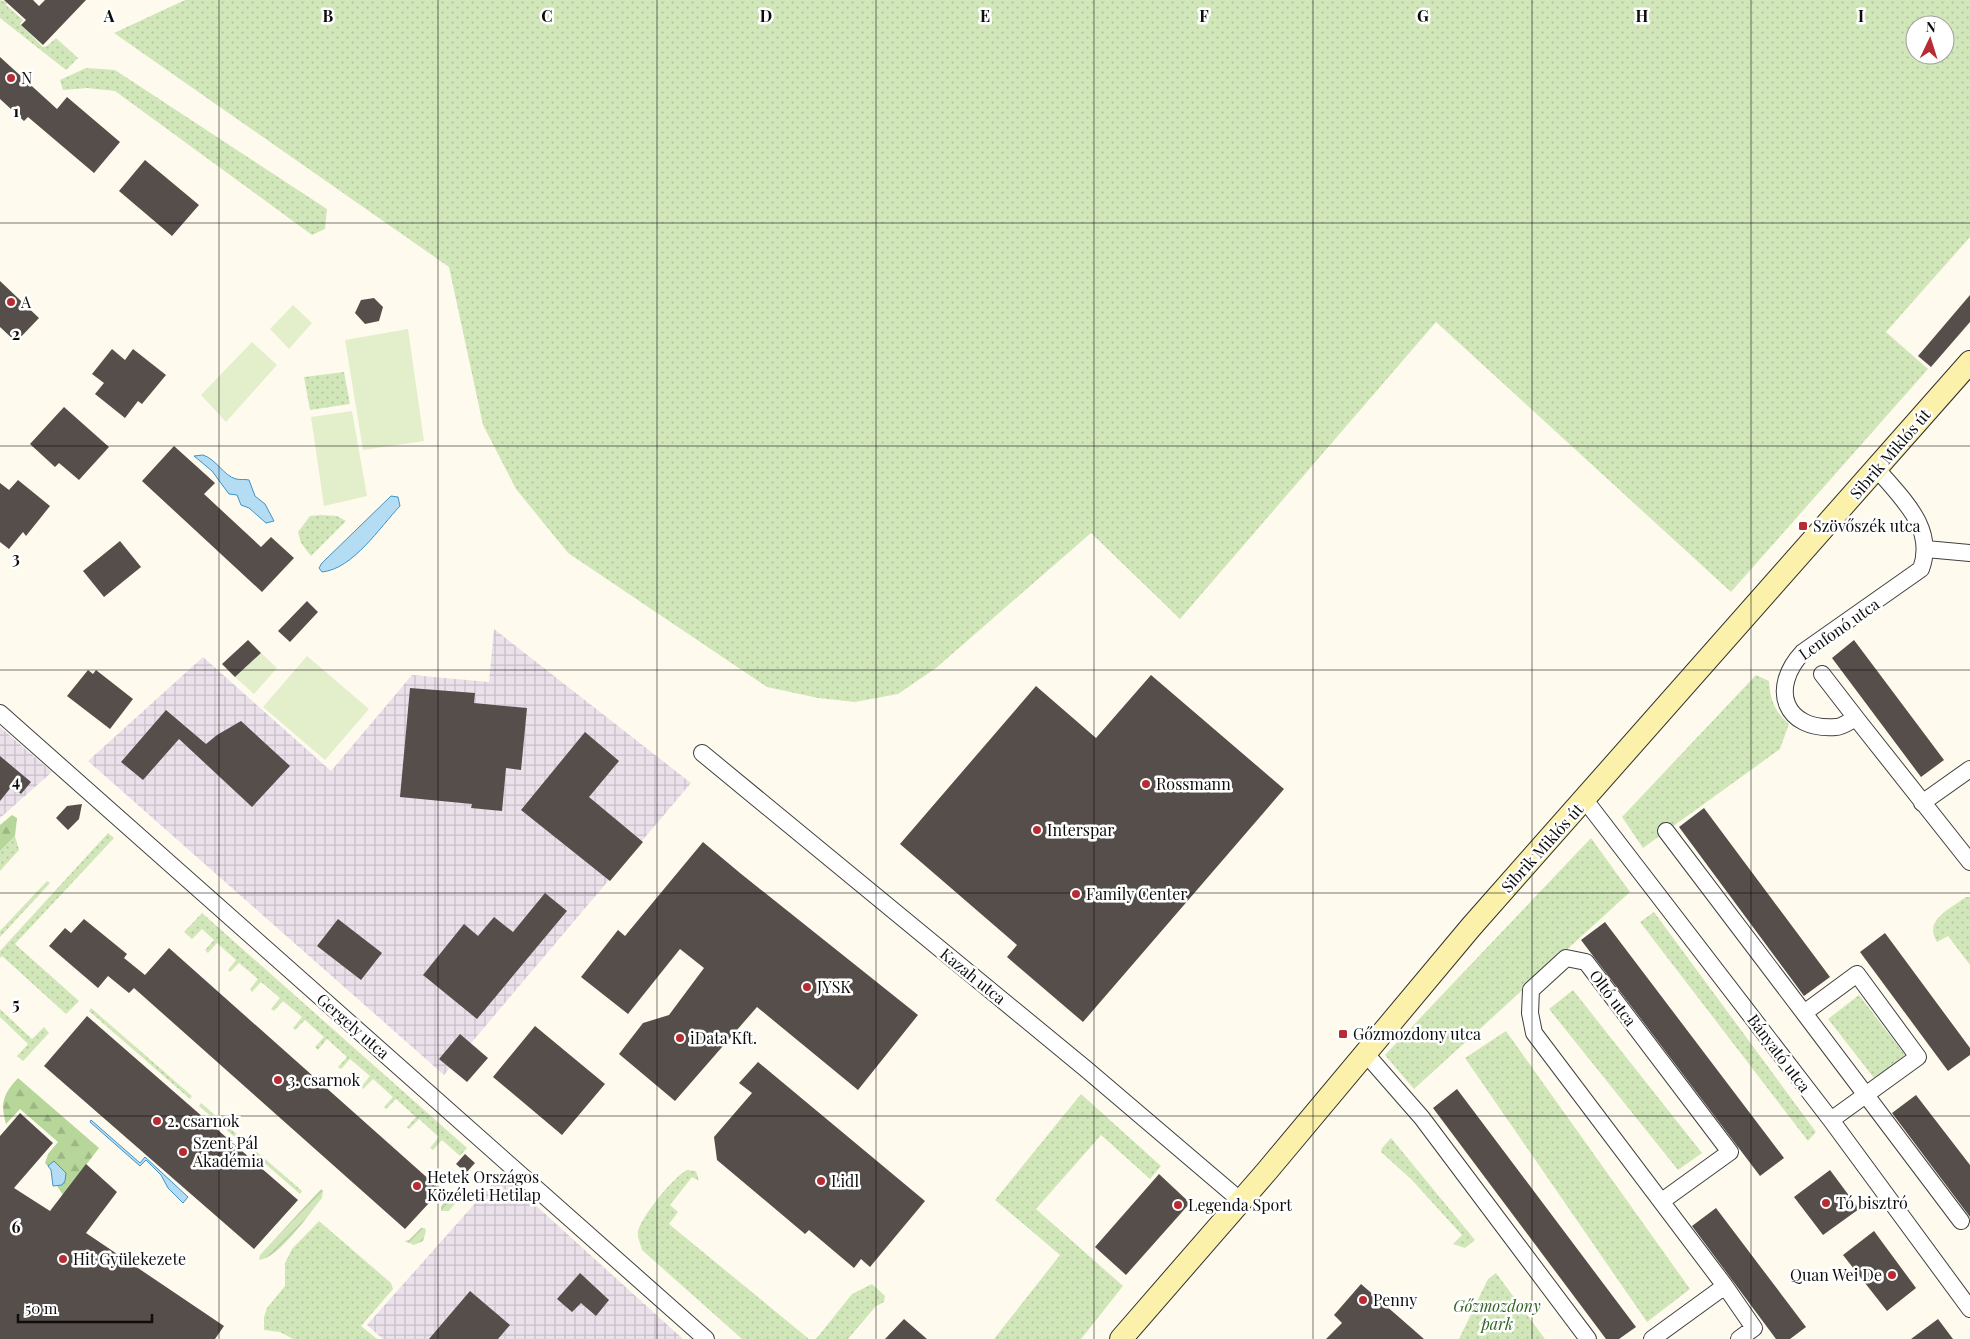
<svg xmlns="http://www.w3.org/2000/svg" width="1970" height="1339" font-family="'Playfair Display',serif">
	<defs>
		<pattern id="industrial-grid" width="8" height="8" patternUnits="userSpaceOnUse" patternTransform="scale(1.25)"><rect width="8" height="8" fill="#eae1eb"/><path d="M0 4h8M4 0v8" fill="none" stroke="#c8c0c8"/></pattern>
		<pattern id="grass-dots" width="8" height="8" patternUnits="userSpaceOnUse" patternTransform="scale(1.25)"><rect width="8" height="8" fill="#d1e7b9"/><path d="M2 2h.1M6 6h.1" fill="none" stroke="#b2c59e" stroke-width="1.8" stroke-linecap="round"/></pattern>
		<pattern id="forest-firs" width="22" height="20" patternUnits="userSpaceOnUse" patternTransform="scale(1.25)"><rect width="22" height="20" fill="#b6d799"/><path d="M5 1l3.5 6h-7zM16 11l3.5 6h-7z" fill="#9bb783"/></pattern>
		<pattern id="garden-furrows" width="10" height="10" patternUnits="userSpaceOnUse" patternTransform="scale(1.25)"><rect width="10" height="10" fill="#d1e7b9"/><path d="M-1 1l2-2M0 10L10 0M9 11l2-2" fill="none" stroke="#b2c59e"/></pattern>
	</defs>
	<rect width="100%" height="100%" fill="#fefbee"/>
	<path fill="url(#industrial-grid)" d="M 494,629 L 691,783 L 444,1075 L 88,761 L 203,657 L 331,771 L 412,675 L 489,682 Z
		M 0,727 L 52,772 L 0,818 Z
		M 501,1174 L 683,1339 L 383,1339 L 367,1325 Z"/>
	<path fill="url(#grass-dots)" fill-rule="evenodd" d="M 0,0 L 8,2 L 6,5 L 23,20 L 20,24 L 43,47 L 47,46 L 56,38 L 78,58 L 66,70 L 0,18 Z
		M 185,0 L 1970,0 L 1970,237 L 1886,332 L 1928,369 L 1731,592 L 1436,322 L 1180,619 L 1091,533 L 936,668 L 898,694 L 855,702 L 818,698 L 767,687 L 568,553 L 516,489 L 483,425 L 449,267 L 114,33 ZM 1915,25 L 1945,25 L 1945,55 L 1915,55 Z
		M 86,68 L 115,70 L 327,209 L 325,229 L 312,235 L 115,91 L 87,88 L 63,90 L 60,80 Z
		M 344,372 L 350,404 L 310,410 L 304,377 Z
		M 321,515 L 337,516 L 346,521 L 311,556 L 301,543 L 298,532 L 310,516 Z
		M 1756,675 L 1769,681 C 1770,700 1775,712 1789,724 L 1780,749 L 1643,848 L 1622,817 Z
		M 108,833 L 114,838 L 15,944 L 79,1001 L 66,1014 L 2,956 L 0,958 L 0,951 Z
		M 15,836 L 19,850 L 0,871 L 0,851 Z
		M 1591,838 L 1630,892 L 1414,1089 L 1385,1055 Z
		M 47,881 L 50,883 L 0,937 L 0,931 Z
		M 1966,897 L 1970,897 L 1970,965 L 1948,936 L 1937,942 C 1923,920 1950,909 1966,897 Z
		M 1654,912 L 1816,1132 L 1808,1141 L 1640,922 Z
		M 202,913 L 467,1148 L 460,1156 L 442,1140 L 433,1150 L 430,1148 L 439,1137 L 419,1119 L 409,1129 L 407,1127 L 416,1117 L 396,1099 L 386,1109 L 384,1107 L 393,1097 L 373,1079 L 363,1089 L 361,1087 L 370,1076 L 350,1059 L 341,1069 L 338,1067 L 347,1057 L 327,1039 L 318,1050 L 315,1047 L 324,1037 L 305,1020 L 295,1030 L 293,1028 L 302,1017 L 283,1001 L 274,1011 L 271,1009 L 280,998 L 261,982 L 252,992 L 250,989 L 258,979 L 239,963 L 230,972 L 228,970 L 236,960 L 217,943 L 208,953 L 205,950 L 214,940 L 202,929 L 192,939 L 184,932 Z
		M 1573,990 L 1702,1153 L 1678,1170 L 1549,1009 Z
		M 1859,995 L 1905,1055 L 1874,1078 L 1828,1019 Z
		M 91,1008 L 192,1096 L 190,1099 L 89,1011 Z
		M 0,1009 L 32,1039 L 44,1027 L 49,1033 L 23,1061 L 17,1056 L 28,1044 L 0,1017 Z
		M 1506,1031 L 1690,1289 L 1647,1322 L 1465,1058 Z
		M 1081,1094 L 1161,1166 L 1150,1179 L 1101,1135 L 1036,1209 L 1123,1286 L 1081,1339 L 994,1339 L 1060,1255 L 995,1200 Z
		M 201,1103 L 302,1191 L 300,1194 L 199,1106 Z
		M 1391,1138 L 1475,1240 L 1465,1248 L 1453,1244 L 1462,1235 L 1411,1179 L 1381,1152 L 1382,1148 Z
		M 687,1170 L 696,1171 L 699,1181 L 692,1177 L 670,1205 L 678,1212 L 669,1224 L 809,1339 L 742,1339 L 642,1250 C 641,1245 637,1237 638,1231 C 642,1216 673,1177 687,1170 Z
		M 319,1221 L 391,1283 L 393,1289 L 361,1326 L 377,1339 L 293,1339 L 280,1332 L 264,1330 L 264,1317 L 267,1308 L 285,1286 L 285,1263 L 292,1249 Z
		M 1496,1273 L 1545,1339 L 1459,1339 L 1488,1279 Z
		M 872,1284 L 885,1296 L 884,1302 L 876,1306 L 848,1339 L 816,1339 L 852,1294 Z"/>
	<path fill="url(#forest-firs)" d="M 12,815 L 17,818 L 15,836 L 0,851 L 0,825 Z
		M 18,1078 L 99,1148 L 63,1195 L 57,1186 L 62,1185 L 54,1161 L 48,1166 L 45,1163 L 48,1154 L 58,1142 L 20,1109 L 6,1124 C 0,1103 3,1094 18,1078 Z"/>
	<path fill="url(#garden-furrows)" d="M 321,1189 L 323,1191 L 322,1198 C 309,1214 278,1259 259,1260 L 260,1255 Z
		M 452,1189 L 455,1192 L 456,1202 L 449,1211 L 441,1211 L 441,1206 L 452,1194 Z
		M 421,1228 L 425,1228 L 426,1231 L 423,1241 L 414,1245 L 404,1241 L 409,1240 Z"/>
	<path fill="#e3efca" d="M 293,305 L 312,323 L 289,349 L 270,329 Z
		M 408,329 L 424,441 L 363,450 L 345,340 Z
		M 252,342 L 277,365 L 226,422 L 201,395 Z
		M 352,411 L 367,496 L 324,506 L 311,417 Z
		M 261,653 L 277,668 L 254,694 L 235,677 Z
		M 307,656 L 369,709 L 325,760 L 263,707 Z"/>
	<path fill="#b4ddf3" stroke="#3e93c7" d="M 203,455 C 216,459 224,476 236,479 C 240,480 245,479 249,480 L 255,496 L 265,504 L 274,521 L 266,523 L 249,508 L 241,505 L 237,495 L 229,494 L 212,471 L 194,456 Z
		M 391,496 L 398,497 L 400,506 C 380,527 353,569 322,572 L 319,568 L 322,563 Z
		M 91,1120 L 140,1163 L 145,1157 L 188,1197 L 183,1203 L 168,1188 L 161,1175 L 146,1160 L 140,1166 L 90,1122 Z
		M 54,1161 L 66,1173 L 65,1181 L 62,1185 L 53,1186 L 51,1170 L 48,1166 Z"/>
	<path fill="#554e4a" d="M 4,0 L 33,0 L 39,6 L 45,0 L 86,0 L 43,45 L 21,25 L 26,20 Z
		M 0,57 L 57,109 L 67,97 L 120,142 L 94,173 L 28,117 L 24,121 L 0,99 Z
		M 145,160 L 199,205 L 172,236 L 119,191 Z
		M 0,281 L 39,318 L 16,342 L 0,327 Z
		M 1970,295 L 1970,322 L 1931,367 L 1918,356 Z
		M 374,298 L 383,307 L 379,321 L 365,324 L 355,313 L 361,300 Z
		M 112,349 L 125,360 L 133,349 L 166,375 L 142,404 L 138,401 L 125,418 L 95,394 L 104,383 L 92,374 Z
		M 64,407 L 109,447 L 79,480 L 59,463 L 55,467 L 30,444 Z
		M 174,446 L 215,483 L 204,494 L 261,547 L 271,537 L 294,558 L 262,592 L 142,481 Z
		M 18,480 L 50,506 L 26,536 L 23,532 L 9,549 L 0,542 L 0,483 L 9,490 Z
		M 120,541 L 141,567 L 104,597 L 83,571 Z
		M 307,601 L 318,612 L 290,642 L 278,631 Z
		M 248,640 L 261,653 L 235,677 L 222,664 Z
		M 1854,640 L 1944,760 L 1921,777 L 1832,658 Z
		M 88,670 L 93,674 L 96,670 L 133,699 L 110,729 L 67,696 Z
		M 1151,675 L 1284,789 L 1083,1022 L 1007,957 L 1017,945 L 900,844 L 1036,686 L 1096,738 Z
		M 410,688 L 475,693 L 474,703 L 527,708 L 521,770 L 506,768 L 502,811 L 471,808 L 472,804 L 400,797 Z
		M 166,710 L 206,744 L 217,735 L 241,721 L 290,766 L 252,807 L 179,739 L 143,780 L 121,762 Z
		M 585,732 L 619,761 L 589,797 L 643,842 L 610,881 L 521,810 Z
		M 0,756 L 31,782 L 21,794 L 12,786 L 0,801 Z
		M 82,804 L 79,819 L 68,830 L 56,818 L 67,806 Z
		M 1704,808 L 1830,977 L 1804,996 L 1679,827 Z
		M 703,842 L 740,873 L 918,1015 L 858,1090 L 757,1007 L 675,1101 L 619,1054 L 643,1023 L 669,1015 L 704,968 L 680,949 L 628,1014 L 581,977 L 618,930 L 625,936 Z
		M 545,893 L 567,911 L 477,1019 L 423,975 L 464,924 L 478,936 L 494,917 L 513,932 Z
		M 84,919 L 127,954 L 124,958 L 145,975 L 169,948 L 441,1190 L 405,1229 L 134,988 L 129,993 L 108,976 L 98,988 L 49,946 L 65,928 L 71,933 Z
		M 338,919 L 382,953 L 361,980 L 317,946 Z
		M 1605,922 L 1784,1158 L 1760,1176 L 1581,940 Z
		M 1885,933 L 1970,1048 L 1970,1055 L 1948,1071 L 1860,952 Z
		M 87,1016 L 298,1200 L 254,1249 L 44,1066 Z
		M 535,1026 L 605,1084 L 562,1135 L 493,1077 Z
		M 460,1034 L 488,1058 L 467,1082 L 439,1059 Z
		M 758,1062 L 925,1201 L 870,1267 L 861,1259 L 854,1268 L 809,1230 L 805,1234 L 717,1160 L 714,1137 L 752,1093 L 739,1083 Z
		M 1457,1089 L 1636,1327 L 1619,1339 L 1606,1339 L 1433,1108 Z
		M 1916,1095 L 1970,1165 L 1970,1217 L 1892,1113 Z
		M 20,1113 L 53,1143 L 14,1188 L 50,1211 L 86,1164 L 117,1192 L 86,1233 L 224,1326 L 215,1339 L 0,1339 L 0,1136 Z
		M 465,1154 L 475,1163 L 466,1173 L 456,1164 Z
		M 1830,1170 L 1859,1209 L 1823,1235 L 1794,1197 Z
		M 1159,1174 L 1190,1203 L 1126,1275 L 1095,1247 Z
		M 1716,1208 L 1806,1327 L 1790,1339 L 1776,1339 L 1692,1226 Z
		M 1874,1231 L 1916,1288 L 1887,1311 L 1843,1255 Z
		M 580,1273 L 609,1300 L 596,1316 L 581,1303 L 572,1312 L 557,1299 Z
		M 1361,1284 L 1408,1325 L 1424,1339 L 1326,1339 L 1342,1323 L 1334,1315 Z
		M 470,1291 L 510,1325 L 498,1339 L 429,1339 Z
		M 904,1319 L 927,1339 L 885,1339 Z
		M 1938,1319 L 1953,1339 L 1911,1339 Z"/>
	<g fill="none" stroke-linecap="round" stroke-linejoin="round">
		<g stroke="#404040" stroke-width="18">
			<path id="street" d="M 1877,469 C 1902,499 1936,528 1921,569 L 1803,652 C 1769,688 1784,731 1836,727 C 1842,727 1850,721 1856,718 L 1970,862
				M 1926,549 L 1970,553
				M 1822,674 L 1856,718
				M 0,713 L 706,1339
				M 702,753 L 1086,1069 L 1241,1201
				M 1585,800 L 1831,1120 L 1970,1309
				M 1922,803 L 1970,769
				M 1666,831 L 1804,1013
				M 1366,1054 L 1422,1118 L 1588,1339
				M 1831,1120 L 1918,1057 L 1857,974 L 1804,1013 L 1961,1221
				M 1725,1286 L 1754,1328 L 1739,1339
				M 1652,1339 L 1725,1286 L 1534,1033 L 1530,1013 L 1531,990 L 1566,958 L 1586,962 L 1730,1152 L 1662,1201"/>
		</g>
		<g stroke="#2f2f2f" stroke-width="24">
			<path id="secondary" d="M 1121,1339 L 1267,1171 L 1471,927 L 1970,362"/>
		</g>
		<use href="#street" stroke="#fff" stroke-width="16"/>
		<use href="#secondary" stroke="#fbf1ab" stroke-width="22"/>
	</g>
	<path fill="none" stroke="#0d0d0d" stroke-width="1" stroke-opacity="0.55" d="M 219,0 L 219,1339M 438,0 L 438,1339M 657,0 L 657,1339M 876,0 L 876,1339M 1094,0 L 1094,1339M 1313,0 L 1313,1339M 1532,0 L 1532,1339M 1751,0 L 1751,1339M 0,223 L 1970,223M 0,446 L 1970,446M 0,670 L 1970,670M 0,893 L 1970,893M 0,1116 L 1970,1116"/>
	<g fill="#b72b34" stroke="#fff" stroke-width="2">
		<circle cx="11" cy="78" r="5"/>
		<circle cx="11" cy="302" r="5"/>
		<rect x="1798" y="521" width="10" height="10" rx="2.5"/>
		<circle cx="1146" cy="784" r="5"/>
		<circle cx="1037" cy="830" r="5"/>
		<circle cx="1076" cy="894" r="5"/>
		<circle cx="807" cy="987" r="5"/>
		<rect x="1338" y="1029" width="10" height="10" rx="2.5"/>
		<circle cx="680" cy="1038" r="5"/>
		<circle cx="278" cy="1080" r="5"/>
		<circle cx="157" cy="1121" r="5"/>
		<circle cx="183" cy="1152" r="5"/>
		<circle cx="821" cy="1181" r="5"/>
		<circle cx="417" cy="1186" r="5"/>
		<circle cx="1826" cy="1203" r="5"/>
		<circle cx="1178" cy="1205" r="5"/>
		<circle cx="63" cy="1259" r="5"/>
		<circle cx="1892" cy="1275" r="5"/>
		<circle cx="1363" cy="1300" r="5"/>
	</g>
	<g text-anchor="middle" stroke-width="5" stroke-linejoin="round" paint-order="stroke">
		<g font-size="16" fill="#0d0d0d" stroke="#fff" text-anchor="start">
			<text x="21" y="84">N</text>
			<text x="21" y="308">A</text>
			<text x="1813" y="532">Szövőszék utca</text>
			<text x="1156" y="790">Rossmann</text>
			<text x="1047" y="836">Interspar</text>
			<text x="1086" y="900">Family Center</text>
			<text x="817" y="993">JYSK</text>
			<text x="1353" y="1040">Gőzmozdony utca</text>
			<text x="690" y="1044">iData Kft.</text>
			<text x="288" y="1086">3. csarnok</text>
			<text x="167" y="1127">2. csarnok</text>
			<text x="193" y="1149">Szent Pál<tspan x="193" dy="18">Akadémia</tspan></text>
			<text x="427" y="1183">Hetek Országos<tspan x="427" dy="18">Közéleti Hetilap</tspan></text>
			<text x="831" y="1187">Lidl</text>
			<text x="1836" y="1209">Tó bisztró</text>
			<text x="1188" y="1211">Legenda Sport</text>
			<text x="73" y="1265">Hit Gyülekezete</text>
			<text x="1882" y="1281" text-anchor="end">Quan Wei De</text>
			<text x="1373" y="1306">Penny</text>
		</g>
		<g font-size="16" fill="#0d0d0d" stroke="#fff">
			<text transform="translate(1890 454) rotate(-49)" y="6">Sibrik Miklós út</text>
			<text transform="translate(1839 629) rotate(-35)" y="6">Lenfonó utca</text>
			<text transform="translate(1542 848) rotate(-48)" y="6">Sibrik Miklós út</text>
			<text transform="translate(973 976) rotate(39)" y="6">Kazah utca</text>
			<text transform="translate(1613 998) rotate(53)" y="6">Oltó utca</text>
			<text transform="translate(353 1026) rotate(41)" y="6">Gergely utca</text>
			<text transform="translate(1779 1053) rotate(53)" y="6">Bányató utca</text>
		</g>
		<g font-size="16" font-style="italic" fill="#2f6220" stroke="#fff">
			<text x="1497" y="1312">Gőzmozdony<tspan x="1497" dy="18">park</tspan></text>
		</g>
	</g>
	<g font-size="16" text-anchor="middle" font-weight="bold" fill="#0d0d0d" stroke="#fff" stroke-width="5" stroke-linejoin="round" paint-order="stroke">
		<text x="109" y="22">A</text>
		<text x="328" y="22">B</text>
		<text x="547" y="22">C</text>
		<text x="766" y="22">D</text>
		<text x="985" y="22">E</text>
		<text x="1204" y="22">F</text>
		<text x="1423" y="22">G</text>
		<text x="1642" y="22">H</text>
		<text x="1861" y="22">I</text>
		<text x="16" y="117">1</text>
		<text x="16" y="340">2</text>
		<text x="16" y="564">3</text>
		<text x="16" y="787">4</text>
		<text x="16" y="1010">5</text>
		<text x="16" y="1233">6</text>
	</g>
	<g transform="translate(1930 40) rotate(4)"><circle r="24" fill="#ffffff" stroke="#9e9e9e"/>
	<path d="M0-4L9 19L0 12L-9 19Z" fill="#b72b34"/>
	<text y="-8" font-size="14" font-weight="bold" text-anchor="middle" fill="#0d0d0d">N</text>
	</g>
	<path d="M18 1314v8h134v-8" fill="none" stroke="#0d0d0d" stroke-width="2.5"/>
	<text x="25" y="1314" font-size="15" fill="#0d0d0d" stroke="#ffffff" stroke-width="4" paint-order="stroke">50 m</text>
</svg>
